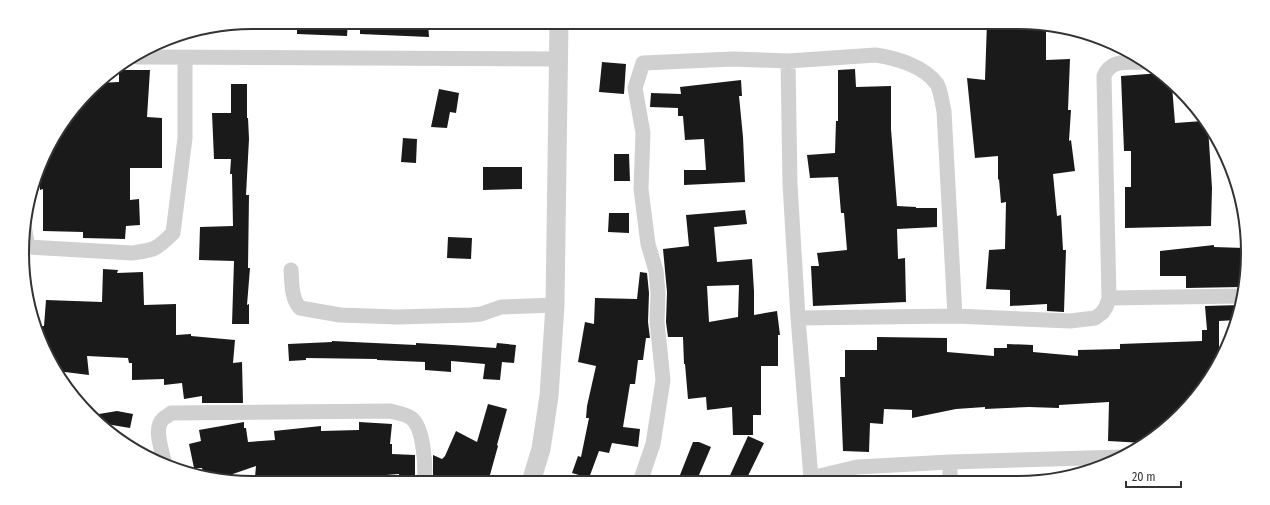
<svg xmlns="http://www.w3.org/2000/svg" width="1270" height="505" font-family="'Fira Sans Condensed',sans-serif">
	<rect width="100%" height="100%" fill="#fff"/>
	<path fill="#1a1a1a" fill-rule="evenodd" d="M 297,22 L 348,22 L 347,36 L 297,34 Z
		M 360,22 L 428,22 L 429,37 L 360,34 Z
		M 987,22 L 1018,22 L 1046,26 L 1046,60 L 1070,59 L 1068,110 L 1071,110 L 1069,141 L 1071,140 L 1075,171 L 1053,174 L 1057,216 L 1061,215 L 1063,250 L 1066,250 L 1064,312 L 1047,311 L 1047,304 L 1010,306 L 1010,290 L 986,289 L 989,250 L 1005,249 L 1006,202 L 1001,203 L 999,179 L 998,180 L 998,156 L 975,158 L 967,78 L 985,80 Z
		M 602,62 L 626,64 L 624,94 L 599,92 Z
		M 855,69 L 856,87 L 891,86 L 891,129 L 897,206 L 916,207 L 916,208 L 937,208 L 937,227 L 897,229 L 898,259 L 905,258 L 906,302 L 813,306 L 811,266 L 819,266 L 817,253 L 847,250 L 844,213 L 841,213 L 838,177 L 810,178 L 807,155 L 835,153 L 836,121 L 838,121 L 838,70 Z
		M 119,70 L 150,70 L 147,117 L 162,118 L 162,168 L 130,168 L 130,200 L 139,199 L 140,225 L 126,226 L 125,239 L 83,238 L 83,232 L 43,231 L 43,189 L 40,190 L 39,178 L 53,137 L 98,83 L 119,82 Z
		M 1161,73 L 1172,86 L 1175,123 L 1203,121 L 1208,127 L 1212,188 L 1211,226 L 1125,228 L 1125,187 L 1131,187 L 1131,151 L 1124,151 L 1121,76 Z
		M 741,80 L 742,96 L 739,96 L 743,137 L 745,182 L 684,185 L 684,170 L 706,170 L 704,139 L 685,140 L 683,116 L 678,116 L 678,108 L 650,107 L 651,93 L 681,94 L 680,87 Z
		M 231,84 L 247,84 L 247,118 L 248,118 L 249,139 L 246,195 L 249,195 L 248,268 L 250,268 L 247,305 L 249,304 L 249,324 L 232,324 L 234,261 L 199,260 L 200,227 L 233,226 L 232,174 L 230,174 L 231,159 L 214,159 L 212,113 L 231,113 Z
		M 439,89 L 459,93 L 456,113 L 450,112 L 447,128 L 431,127 Z
		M 403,138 L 417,139 L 416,163 L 401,162 Z
		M 614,154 L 629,154 L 630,181 L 614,181 Z
		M 483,167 L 522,167 L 522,189 L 483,190 Z
		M 745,210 L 747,224 L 714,227 L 717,262 L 752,259 L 754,291 L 754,315 L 777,311 L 780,335 L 778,335 L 778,366 L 761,366 L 761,415 L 753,415 L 753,435 L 733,435 L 732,407 L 707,410 L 706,397 L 688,399 L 685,364 L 684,364 L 683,337 L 668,337 L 666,322 L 667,292 L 663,249 L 689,246 L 686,215 ZM 739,285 L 738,317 L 709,322 L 707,286 Z
		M 609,213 L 629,213 L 629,233 L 608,232 Z
		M 448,237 L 472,238 L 471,259 L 447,258 Z
		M 1214,245 L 1214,247 L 1244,248 L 1242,287 L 1186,288 L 1186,276 L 1160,276 L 1160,251 Z
		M 103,269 L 118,270 L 117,273 L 143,272 L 144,305 L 176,304 L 176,335 L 191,334 L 191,336 L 235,340 L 233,363 L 242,362 L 243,403 L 202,403 L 202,396 L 184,399 L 182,383 L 164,385 L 164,379 L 132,380 L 132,363 L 129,363 L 128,358 L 87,356 L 89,375 L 57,371 L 38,326 L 44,326 L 46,300 L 102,302 Z
		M 640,272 L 647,273 L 649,293 L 648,322 L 650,338 L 646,338 L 643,360 L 638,360 L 635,384 L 630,384 L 623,427 L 640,429 L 638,447 L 612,443 L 609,453 L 599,451 L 589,478 L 572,473 L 578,456 L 581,457 L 589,418 L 586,418 L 587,406 L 596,366 L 578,362 L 585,322 L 594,324 L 595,298 L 637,299 Z
		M 1241,305 L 1240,312 L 1237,320 L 1219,321 L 1219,360 L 1209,380 L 1170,426 L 1144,443 L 1108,441 L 1109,402 L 1059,405 L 1059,408 L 1029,407 L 985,409 L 985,407 L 956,409 L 912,418 L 912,410 L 884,409 L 883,424 L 870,423 L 869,452 L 843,451 L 840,377 L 845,377 L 845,350 L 877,350 L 877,337 L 947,338 L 947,352 L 994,356 L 994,348 L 1007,348 L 1007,344 L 1033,345 L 1033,352 L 1078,356 L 1078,350 L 1120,349 L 1120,344 L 1202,341 L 1202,330 L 1207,330 L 1205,306 Z
		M 332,341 L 416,345 L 416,343 L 452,345 L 496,348 L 497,343 L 516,345 L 514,363 L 502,362 L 500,380 L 483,379 L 485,364 L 451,361 L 451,372 L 425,370 L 425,362 L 377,360 L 377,359 L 306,358 L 306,360 L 289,361 L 288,344 L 332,342 Z
		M 488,404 L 507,409 L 497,445 L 498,446 L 488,482 L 433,483 L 433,455 L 442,459 L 445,456 L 456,431 L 477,442 Z
		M 117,411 L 133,414 L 130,428 L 100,423 L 93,415 Z
		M 244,422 L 244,428 L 246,428 L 248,442 L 275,440 L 274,431 L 321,426 L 321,431 L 359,430 L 359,422 L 392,424 L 390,444 L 392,444 L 392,454 L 415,455 L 415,483 L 399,483 L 399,474 L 361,477 L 361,479 L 313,481 L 313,476 L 275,478 L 255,477 L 256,466 L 227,476 L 222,475 L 224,479 L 204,477 L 202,468 L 194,468 L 189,444 L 201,441 L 199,430 Z
		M 748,436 L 764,443 L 745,482 L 727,482 Z
		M 693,442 L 699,442 L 711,447 L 696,482 L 677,482 L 681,475 L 680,475 Z"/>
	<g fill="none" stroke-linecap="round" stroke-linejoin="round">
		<path stroke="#d0d0d0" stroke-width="15" d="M 138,57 L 559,59
			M 788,61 L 790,184 L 798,318 L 811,478
			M 24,226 L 28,247 L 132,253 C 154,250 156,250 173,233 L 185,138 L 185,58
			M 291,270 C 292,283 291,298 300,308 L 340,315 L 397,317 L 471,315 L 481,314 L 501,307 L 555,305
			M 1109,298 L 1241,296
			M 798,318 L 955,316 L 1070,321 L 1095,318 L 1102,313 L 1106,307 L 1109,298 L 1104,76 C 1111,59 1126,63 1142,62
			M 164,461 C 162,450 153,428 163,419 C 165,417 168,416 171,413 L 390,411 C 397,413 406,414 411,418 C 424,427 426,468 424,483
			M 950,462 L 950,481
			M 640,482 L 653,444 L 663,380 L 657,322 L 658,293 L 656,271 L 648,244 L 641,189 L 643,133 L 635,88 L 643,63 L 733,59 L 788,61 L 876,55 C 896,58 924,66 937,84 C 941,91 942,103 944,111 L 955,316
			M 806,482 L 811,478 L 857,467 L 950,462 L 1123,457"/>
		<path stroke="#d0d0d0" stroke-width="19" d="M 531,482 L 541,449 L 549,396 L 555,305 L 559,22"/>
	</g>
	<path d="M0 0H1270V505H0ZM252 29H1018A223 223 0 0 1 1241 252V253A223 223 0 0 1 1018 476H252A223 223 0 0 1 29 253V252A223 223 0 0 1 252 29Z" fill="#fff" fill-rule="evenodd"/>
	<path fill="none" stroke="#333" stroke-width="2" d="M252 29H1018A223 223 0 0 1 1241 252V253A223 223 0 0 1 1018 476H252A223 223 0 0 1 29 253V252A223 223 0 0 1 252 29Z"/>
	<path d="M1126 481v6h55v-6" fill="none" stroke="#333333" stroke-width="2"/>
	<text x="1132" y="481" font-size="12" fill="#333333" stroke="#ffffff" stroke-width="3" paint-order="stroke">20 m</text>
</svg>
